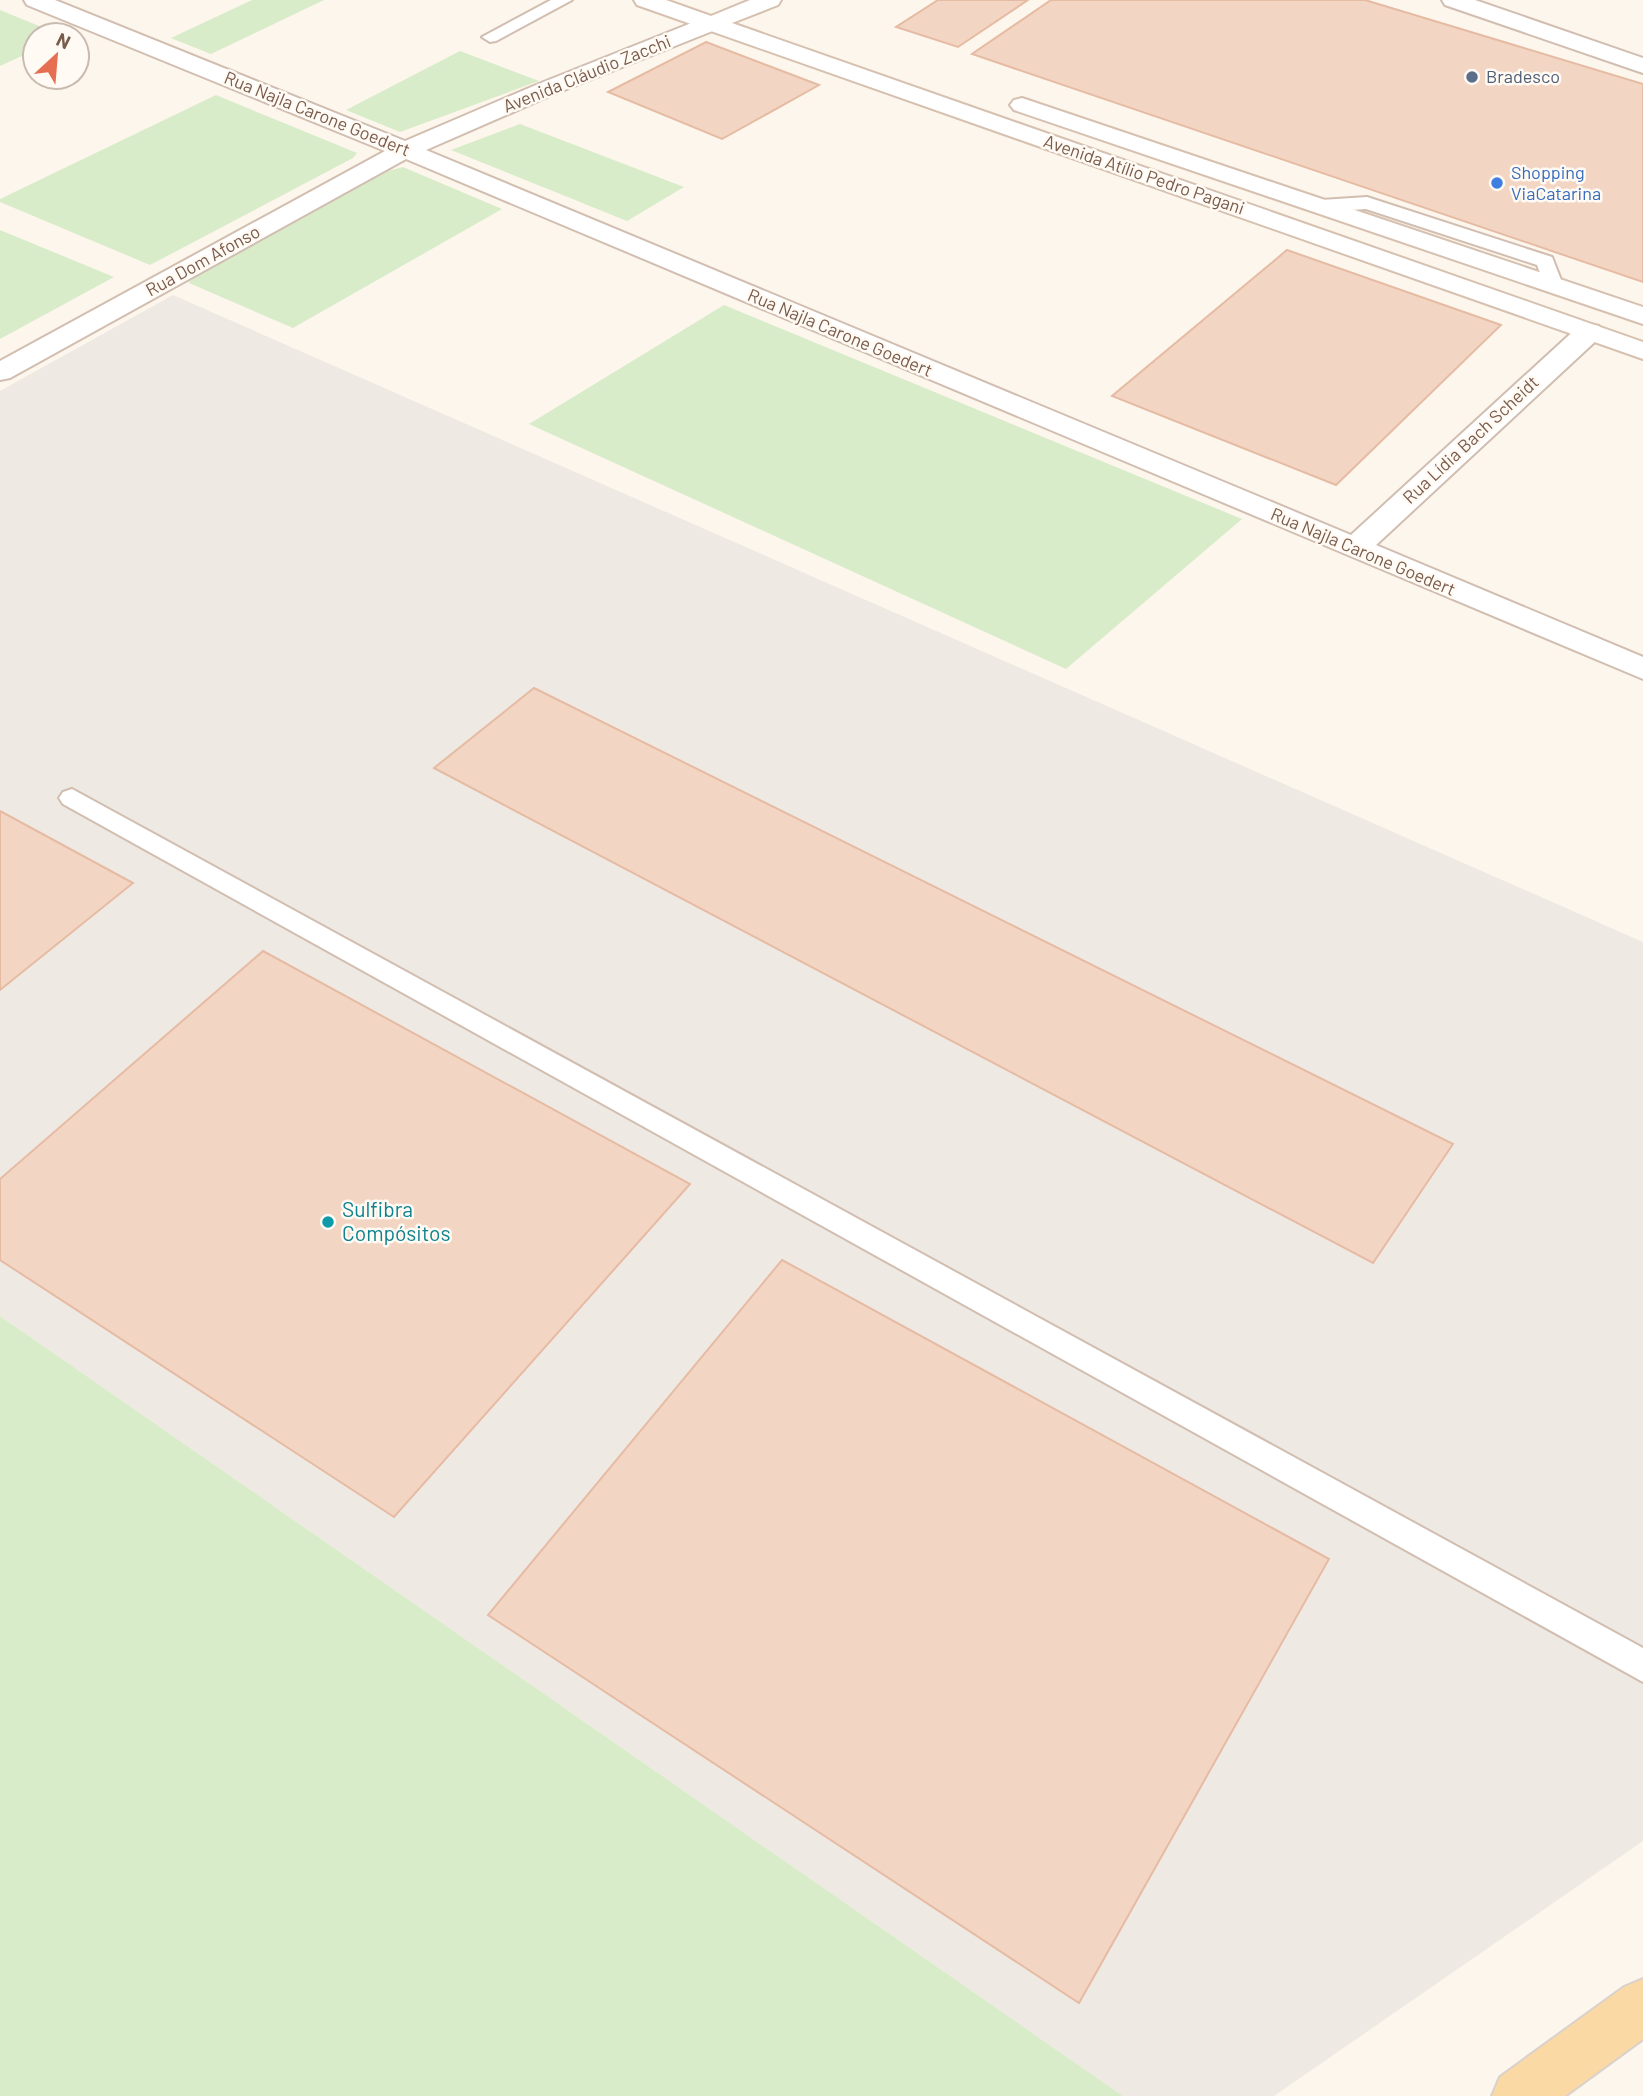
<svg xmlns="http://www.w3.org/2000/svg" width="1643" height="2096" font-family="Barlow,sans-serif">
	<rect width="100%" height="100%" fill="#fdf6ec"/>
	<path fill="#efe9e4" d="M 173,295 L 1643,942 L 1643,1841 L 1274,2096 L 1123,2096 L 0,1316 L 0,391 Z"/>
	<path fill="#d8ecc9" d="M 252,0 L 324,0 L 211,54 L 171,38 Z
		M 0,10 L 61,35 L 35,35 L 35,50 L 0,66 Z
		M 460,51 L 539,81 L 400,132 L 346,110 Z
		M 216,95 L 357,153 L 353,158 L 150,265 L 0,202 L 0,199 Z
		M 520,124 L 684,187 L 627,221 L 451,150 Z
		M 403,167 L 502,209 L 293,328 L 189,283 L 193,275 L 380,173 Z
		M 0,230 L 114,277 L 0,339 Z
		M 724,305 L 1242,519 L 1066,669 L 529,424 Z
		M 0,1316 L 1123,2096 L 0,2096 Z"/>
	<path fill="#f3d5c3" stroke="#e6bba3" stroke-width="2" d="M 938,0 L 1028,0 L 958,47 L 896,27 Z
		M 1051,0 L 1365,0 L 1643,84 L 1643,282 L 972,54 Z
		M 706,42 L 819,85 L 722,139 L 608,92 Z
		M 1287,250 L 1501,325 L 1336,485 L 1112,396 Z
		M 534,688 L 1453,1144 L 1373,1263 L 434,768 Z
		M 0,811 L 133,883 L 0,990 Z
		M 263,951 L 690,1184 L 394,1517 L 0,1260 L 0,1179 Z
		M 782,1260 L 1329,1559 L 1079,2003 L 488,1615 Z"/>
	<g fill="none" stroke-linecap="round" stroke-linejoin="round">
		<g stroke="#d1beb0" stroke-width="4">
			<path id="lane" d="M 551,0 L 572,0 L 496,41 L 490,42 L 482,37 Z
				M 1367,197 L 1552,257 L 1563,285 L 1553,291 L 1546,289 L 1537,265 L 1366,209 L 1321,212 L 1312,206 L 1321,200 Z
				M 72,789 L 1643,1648 L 1643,1682 L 63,804 L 59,798 L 63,792 Z"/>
		</g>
		<g stroke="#d1beb0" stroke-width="4">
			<path id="street" d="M 24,0 L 55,0 L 405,141 L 536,85 L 704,18 L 720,18 L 723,23 L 720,28 L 552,95 L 426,150 L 1351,535 L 1579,326 L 1589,324 L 1599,326 L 1603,332 L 1599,338 L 1376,545 L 1643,657 L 1643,679 L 406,159 L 10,378 L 0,380 L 0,361 L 385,151 L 27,5 Z
				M 1442,0 L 1475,0 L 1643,58 L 1643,73 L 1445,5 Z"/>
		</g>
		<g stroke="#d6c0b0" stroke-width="4">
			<path id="secondary" d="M 634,0 L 666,0 L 711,16 L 750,0 L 781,0 L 778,5 L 732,23 L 1643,342 L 1643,359 L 637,5 Z
				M 1022,98 L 1643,307 L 1643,324 L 1014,110 L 1010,105 L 1014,100 Z"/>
		</g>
		<g stroke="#dad1cd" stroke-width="4">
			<path id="primary" d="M 1643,1979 L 1643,2039 L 1565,2096 L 1492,2096 L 1500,2077 L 1624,1987 Z"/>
		</g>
		<use href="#lane" fill="#fff" fill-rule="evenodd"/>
		<use href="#street" fill="#fff" fill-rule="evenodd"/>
		<use href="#secondary" fill="#fff" fill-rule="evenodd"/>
		<use href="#primary" fill="#fbd9a5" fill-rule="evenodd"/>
	</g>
	<circle fill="#5c6f8a" stroke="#fffaf3" stroke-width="2.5" cx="1472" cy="77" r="7"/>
	<circle fill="#3f7fe0" stroke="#fffaf3" stroke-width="2.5" cx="1497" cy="183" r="7"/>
	<circle fill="#0f9aa8" stroke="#fffaf3" stroke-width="2.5" cx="328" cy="1222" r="7"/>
	<g text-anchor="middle" stroke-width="5" stroke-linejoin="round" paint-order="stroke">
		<g font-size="18" fill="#7a5c4d" stroke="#fffaf3">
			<text transform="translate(587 74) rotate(-22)" y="6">Avenida Cláudio Zacchi</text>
			<text transform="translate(317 114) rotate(22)" y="6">Rua Najla Carone Goedert</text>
			<text transform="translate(1144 175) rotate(19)" y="6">Avenida Atílio Pedro Pagani</text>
			<text transform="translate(203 261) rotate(-29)" y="6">Rua Dom Afonso</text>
			<text transform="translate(840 333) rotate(23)" y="6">Rua Najla Carone Goedert</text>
			<text transform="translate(1471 440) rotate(-43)" y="6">Rua Lídia Bach Scheidt</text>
			<text transform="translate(1363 552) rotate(23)" y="6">Rua Najla Carone Goedert</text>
		</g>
		<g font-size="18" fill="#4e5e75" stroke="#fffaf3" text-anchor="start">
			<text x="1486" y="83">Bradesco</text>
		</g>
		<g font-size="18" fill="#366cbe" stroke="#fffaf3" text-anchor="start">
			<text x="1511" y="179">Shopping<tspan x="1511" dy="21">ViaCatarina</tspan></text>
		</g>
		<g font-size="21" fill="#0d838f" stroke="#fffaf3" text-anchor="start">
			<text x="342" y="1217">Sulfibra<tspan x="342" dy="24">Compósitos</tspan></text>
		</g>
	</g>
	<g transform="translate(56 56) rotate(26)"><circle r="33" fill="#fffaf3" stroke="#cabbb1" stroke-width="2"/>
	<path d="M0-5L12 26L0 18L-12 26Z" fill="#e76f51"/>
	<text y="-10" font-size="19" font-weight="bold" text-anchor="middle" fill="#7a5c4d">N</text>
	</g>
</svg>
